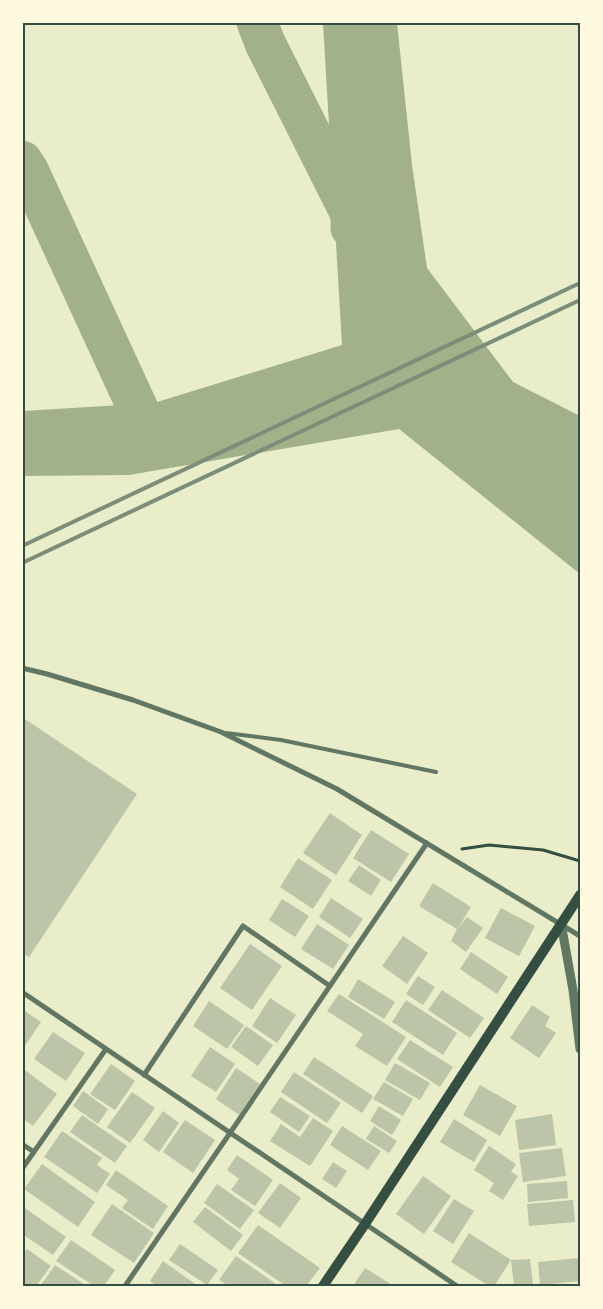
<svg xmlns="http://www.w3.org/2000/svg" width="603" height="1309" font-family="Raleway,sans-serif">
	<rect width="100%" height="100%" fill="#e9edc9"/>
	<path fill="#a3b18a" d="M 323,23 L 397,23 L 412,165 L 427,268 L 513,382 L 580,416 L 580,574 L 399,429 L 129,475 L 23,476 L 23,411 L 154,403 L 342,345 Z"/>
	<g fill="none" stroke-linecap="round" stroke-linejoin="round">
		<path stroke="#a3b18a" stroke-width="41" d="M 257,22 L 265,43 L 351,214 L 351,228
			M 22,161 L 28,170 L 150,435"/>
	</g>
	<path fill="#bcc5a7" d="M 22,717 L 137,794 L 29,957 L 22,953 Z
		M 330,813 L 362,835 L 336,875 L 303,853 Z
		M 371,830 L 409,854 L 391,882 L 353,858 Z
		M 298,858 L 332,880 L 313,909 L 280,887 Z
		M 359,865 L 381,880 L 371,896 L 348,881 Z
		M 433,883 L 471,907 L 458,928 L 467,917 L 483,928 L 466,952 L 451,941 L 457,929 L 419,906 Z
		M 331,898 L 363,919 L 350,938 L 319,917 Z
		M 282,899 L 309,916 L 295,937 L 269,920 Z
		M 501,908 L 535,926 L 519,956 L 485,938 Z
		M 317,924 L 349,945 L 333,969 L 301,949 Z
		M 403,936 L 428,953 L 407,984 L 382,966 Z
		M 250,944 L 282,966 L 252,1010 L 220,988 Z
		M 471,952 L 508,977 L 497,994 L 460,969 Z
		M 418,976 L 435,987 L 423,1005 L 406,994 Z
		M 358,979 L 395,1002 L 384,1019 L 348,997 Z
		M 442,990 L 484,1018 L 470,1038 L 428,1010 Z
		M 339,994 L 406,1037 L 387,1066 L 355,1046 L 363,1034 L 327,1011 Z
		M 270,998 L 296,1015 L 277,1043 L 252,1026 Z
		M 406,1000 L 457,1033 L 443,1055 L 392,1022 Z
		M 209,1001 L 244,1025 L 227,1049 L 193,1026 Z
		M 532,1005 L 550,1017 L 545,1026 L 556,1033 L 539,1058 L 510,1038 Z
		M 22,1009 L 41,1022 L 22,1050 Z
		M 246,1026 L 273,1045 L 258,1066 L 231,1047 Z
		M 53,1032 L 85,1053 L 66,1081 L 34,1059 Z
		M 410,1040 L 453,1067 L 440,1087 L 397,1059 Z
		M 210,1047 L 235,1064 L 216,1092 L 191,1076 Z
		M 314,1057 L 373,1096 L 362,1113 L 303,1074 Z
		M 395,1063 L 430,1083 L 420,1100 L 385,1080 Z
		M 111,1064 L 135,1081 L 115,1110 L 90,1094 Z
		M 22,1068 L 57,1094 L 33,1126 L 22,1118 Z
		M 236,1068 L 260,1084 L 239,1115 L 216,1099 Z
		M 294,1072 L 341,1103 L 327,1123 L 281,1092 Z
		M 384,1082 L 413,1099 L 403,1116 L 373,1099 Z
		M 480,1085 L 517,1106 L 500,1136 L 463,1115 Z
		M 83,1091 L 108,1109 L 98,1124 L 73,1106 Z
		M 132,1092 L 155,1108 L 130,1143 L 107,1127 Z
		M 280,1097 L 310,1116 L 299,1132 L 270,1112 Z
		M 379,1106 L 401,1120 L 392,1135 L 370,1121 Z
		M 163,1111 L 179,1123 L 159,1152 L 143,1140 Z
		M 552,1114 L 556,1145 L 519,1150 L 515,1120 Z
		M 82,1115 L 127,1146 L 115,1163 L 70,1132 Z
		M 313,1118 L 333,1131 L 310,1166 L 270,1141 L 281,1124 L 300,1137 Z
		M 454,1119 L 487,1140 L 474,1162 L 440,1142 Z
		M 185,1120 L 215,1140 L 193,1173 L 163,1152 Z
		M 342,1126 L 381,1151 L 368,1170 L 330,1145 Z
		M 374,1126 L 397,1141 L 389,1153 L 366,1139 Z
		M 62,1131 L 102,1158 L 97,1165 L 110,1174 L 97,1193 L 44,1157 Z
		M 489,1146 L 516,1164 L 511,1172 L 518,1176 L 503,1200 L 489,1191 L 494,1183 L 474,1170 Z
		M 562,1148 L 566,1176 L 523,1182 L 519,1153 Z
		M 237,1155 L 273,1180 L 255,1206 L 231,1190 L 239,1179 L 227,1170 Z
		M 333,1162 L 347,1171 L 336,1188 L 322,1179 Z
		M 42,1164 L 95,1202 L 78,1227 L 24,1189 Z
		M 116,1170 L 168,1206 L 153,1229 L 122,1208 L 128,1200 L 106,1185 Z
		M 423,1176 L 451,1196 L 424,1234 L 396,1214 Z
		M 567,1181 L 568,1198 L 528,1202 L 527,1184 Z
		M 280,1183 L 301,1198 L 280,1228 L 258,1213 Z
		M 217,1184 L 254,1210 L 240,1229 L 204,1203 Z
		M 454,1199 L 474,1211 L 453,1244 L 433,1231 Z
		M 573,1200 L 575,1222 L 529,1226 L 527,1204 Z
		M 112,1204 L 154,1233 L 134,1263 L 91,1235 Z
		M 22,1206 L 66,1237 L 53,1255 L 22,1234 Z
		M 205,1207 L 243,1235 L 231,1251 L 193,1222 Z
		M 258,1225 L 320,1268 L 306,1286 L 286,1286 L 238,1253 Z
		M 469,1233 L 511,1260 L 494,1286 L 489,1286 L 451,1262 Z
		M 71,1240 L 115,1270 L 104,1286 L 94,1286 L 56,1261 Z
		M 180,1244 L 218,1270 L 207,1285 L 169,1260 Z
		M 27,1249 L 51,1266 L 36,1286 L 29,1286 L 22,1282 L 22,1255 Z
		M 236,1256 L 279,1286 L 229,1286 L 219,1280 Z
		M 580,1258 L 580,1281 L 540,1285 L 538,1262 Z
		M 530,1259 L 533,1285 L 514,1286 L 511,1260 Z
		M 163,1261 L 198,1286 L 157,1286 L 150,1281 Z
		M 55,1265 L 87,1286 L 44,1286 L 41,1285 Z
		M 365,1268 L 394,1286 L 353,1286 Z"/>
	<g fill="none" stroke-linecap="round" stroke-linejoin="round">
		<path stroke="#344e41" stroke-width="3" d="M 462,849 L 489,845 L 543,850 L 580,861"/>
		<path stroke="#617663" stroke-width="4" d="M 226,733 L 281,740 L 436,772"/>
		<path stroke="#617663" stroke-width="5" d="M 22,668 L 47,674 L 133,700 L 221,732 L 337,789 L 580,936
			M 22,992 L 457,1286
			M 144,1075 L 243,926 L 330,986
			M 22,1144 L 34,1152
			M 22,1169 L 106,1049
			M 125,1286 L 230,1133 L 427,843"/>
		<path stroke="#617663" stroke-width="9" d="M 561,923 L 573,990 L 580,1049"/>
		<path stroke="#344e41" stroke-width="10" d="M 323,1286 L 365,1224 L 580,895"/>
		<path stroke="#7c8e77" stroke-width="4" d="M 22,546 L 580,283
			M 22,563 L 580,300"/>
	</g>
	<rect width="603" height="1309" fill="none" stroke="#fefae0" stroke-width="48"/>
	<rect x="24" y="24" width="555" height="1261" fill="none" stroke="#344e41" stroke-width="2"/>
</svg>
